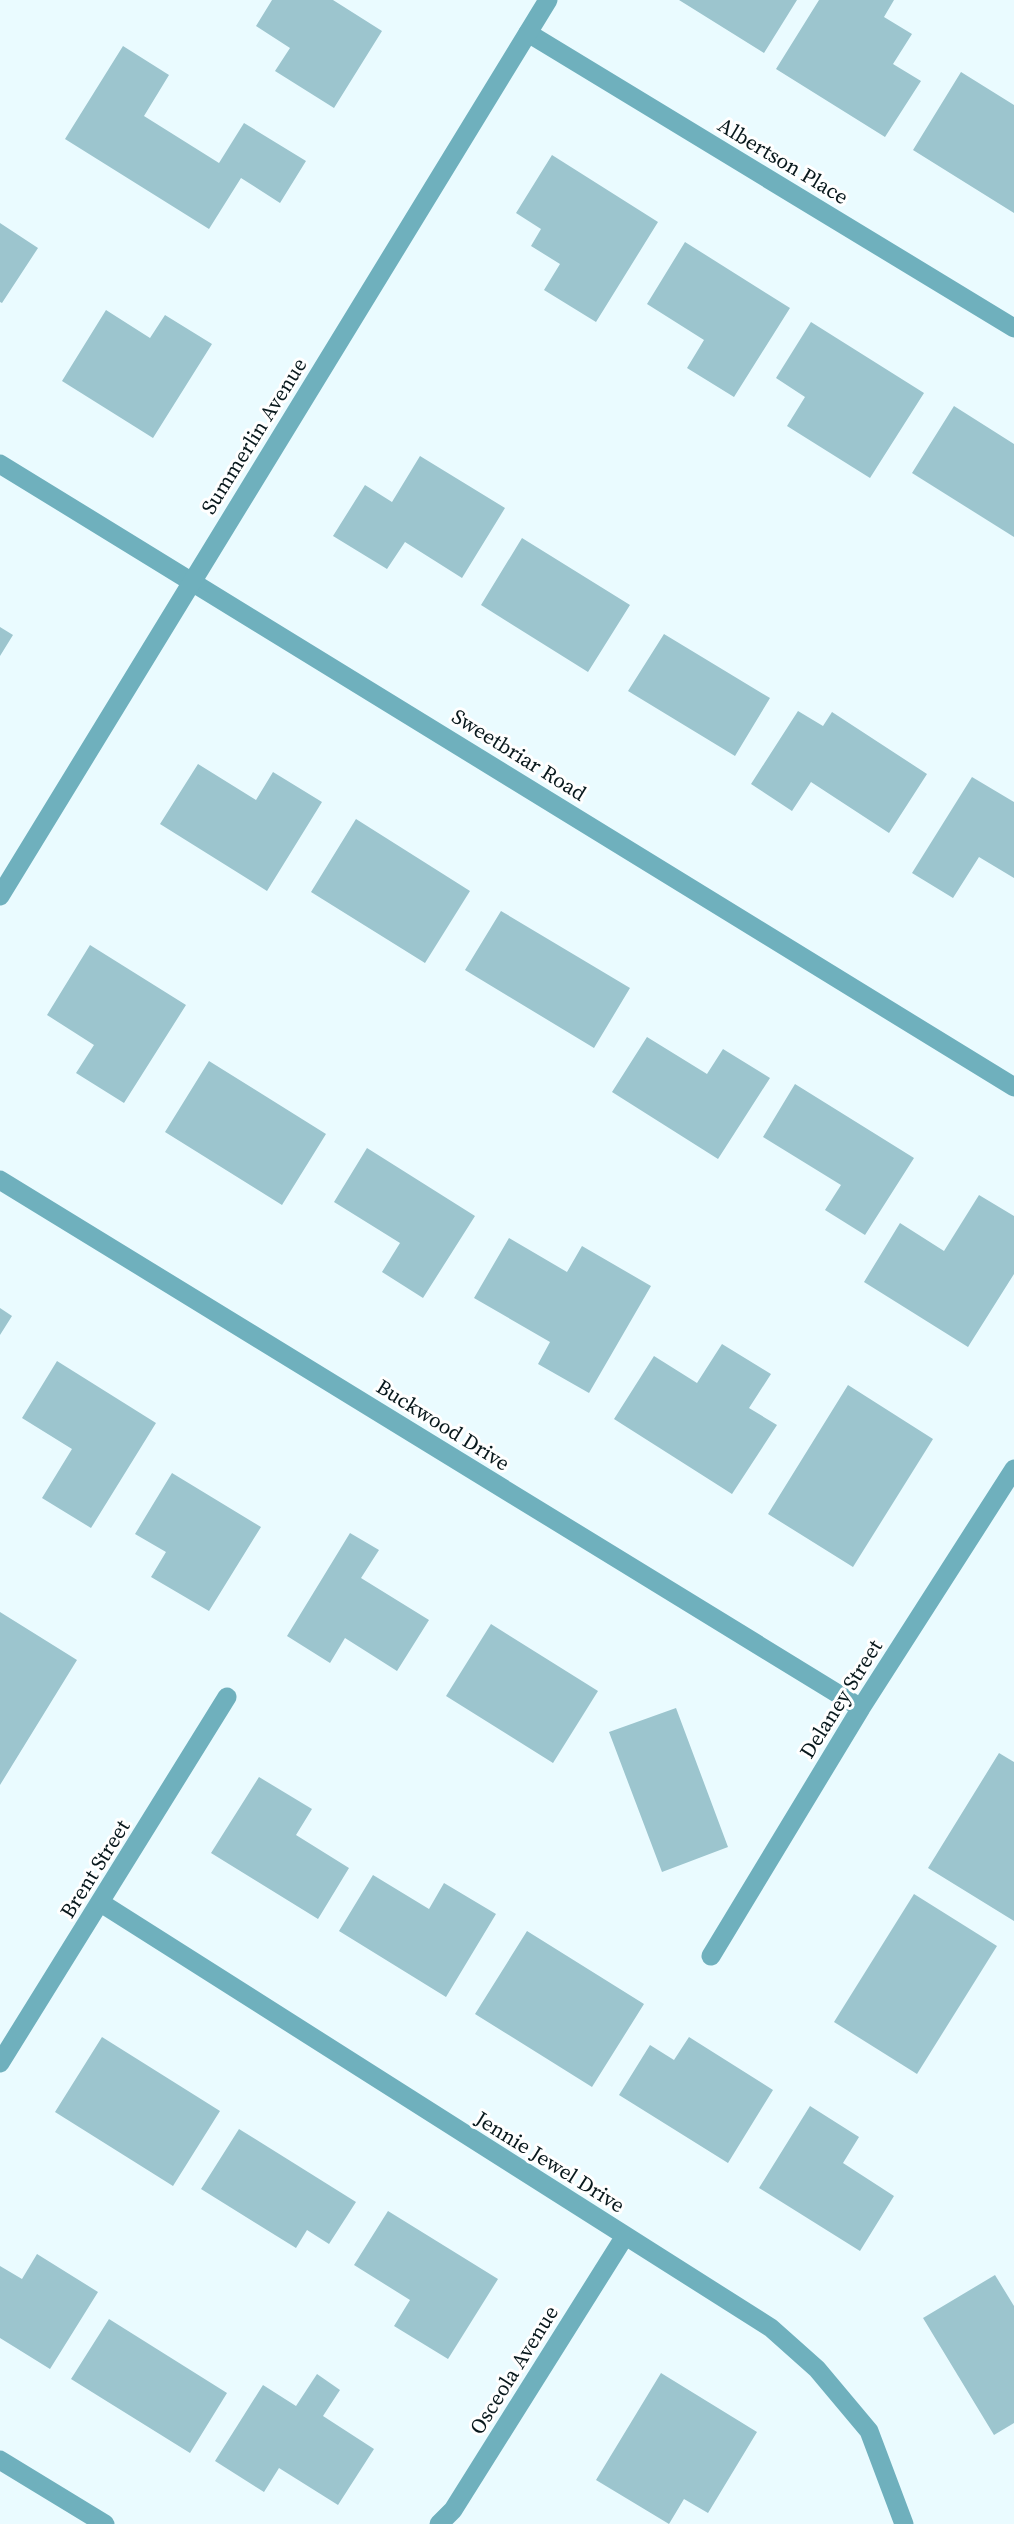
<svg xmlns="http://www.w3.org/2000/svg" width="1014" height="2524" font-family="'Source Serif 4',serif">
	<rect width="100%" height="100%" fill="#eafbff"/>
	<path fill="#9cc5ce" d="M 272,0 L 333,0 L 382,31 L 334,108 L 275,71 L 290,48 L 256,26 Z
		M 679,0 L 797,0 L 764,53 Z
		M 819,0 L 894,0 L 884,17 L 912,34 L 893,64 L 921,81 L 885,137 L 776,69 Z
		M 123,46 L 169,75 L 144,116 L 219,163 L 244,123 L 306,161 L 280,203 L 241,178 L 209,229 L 65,139 Z
		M 961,72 L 1014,105 L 1014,213 L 913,150 Z
		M 552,155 L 658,222 L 596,322 L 544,290 L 560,264 L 531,246 L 541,229 L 516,213 Z
		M 0,223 L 38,248 L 2,303 L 0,302 Z
		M 685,242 L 790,308 L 734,397 L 687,368 L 704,340 L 647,304 Z
		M 106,310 L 150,338 L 165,315 L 212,344 L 153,438 L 62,381 Z
		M 811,322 L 924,393 L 870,478 L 787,426 L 805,397 L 776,378 Z
		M 954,406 L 1014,444 L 1014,537 L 912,473 Z
		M 420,456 L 505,508 L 462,578 L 405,542 L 387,569 L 333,536 L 365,485 L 392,502 Z
		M 522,538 L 630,605 L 588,672 L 481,605 Z
		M 0,627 L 13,635 L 0,656 Z
		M 664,634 L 770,698 L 735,756 L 628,691 Z
		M 798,711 L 823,726 L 832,712 L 927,774 L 889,833 L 811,782 L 792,811 L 751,784 Z
		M 198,764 L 256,800 L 273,772 L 322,802 L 267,891 L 160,824 Z
		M 972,777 L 1014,802 L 1014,878 L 979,857 L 953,898 L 912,873 Z
		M 356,819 L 470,891 L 425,963 L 311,892 Z
		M 501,911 L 630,988 L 594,1048 L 465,970 Z
		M 90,945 L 186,1005 L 124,1103 L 76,1073 L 94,1045 L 47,1015 Z
		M 647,1037 L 707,1074 L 723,1049 L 770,1078 L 718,1159 L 612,1092 Z
		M 209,1061 L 326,1134 L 282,1205 L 165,1132 Z
		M 795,1084 L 914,1158 L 865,1235 L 825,1210 L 841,1185 L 763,1137 Z
		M 367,1148 L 475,1216 L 423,1298 L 382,1272 L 400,1243 L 334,1202 Z
		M 979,1195 L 1014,1216 L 1014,1274 L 968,1347 L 864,1282 L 900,1223 L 944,1251 Z
		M 509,1238 L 567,1272 L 582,1246 L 651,1286 L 589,1393 L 538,1364 L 550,1342 L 474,1298 Z
		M 0,1308 L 12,1316 L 0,1335 Z
		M 722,1344 L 771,1374 L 749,1408 L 777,1425 L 732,1494 L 614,1419 L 654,1356 L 697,1383 Z
		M 57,1361 L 156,1423 L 91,1528 L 42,1498 L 72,1449 L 22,1418 Z
		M 848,1385 L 933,1439 L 853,1567 L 768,1514 Z
		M 172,1473 L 261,1527 L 209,1611 L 151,1577 L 166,1552 L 135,1534 Z
		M 350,1533 L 379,1550 L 361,1578 L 429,1620 L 397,1671 L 345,1638 L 330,1663 L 287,1636 Z
		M 0,1612 L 77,1660 L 0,1785 Z
		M 491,1624 L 598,1691 L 553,1763 L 446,1696 Z
		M 676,1708 L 728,1847 L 662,1872 L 609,1732 Z
		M 999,1753 L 1014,1762 L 1014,1921 L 928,1868 Z
		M 259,1777 L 312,1809 L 296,1835 L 349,1868 L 318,1919 L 211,1853 Z
		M 373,1875 L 429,1909 L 444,1883 L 496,1914 L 446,1997 L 339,1931 Z
		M 914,1894 L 997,1946 L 917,2074 L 834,2022 Z
		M 527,1931 L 644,2004 L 592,2087 L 475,2014 Z
		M 102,2037 L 220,2111 L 173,2186 L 55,2112 Z
		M 689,2037 L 773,2090 L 728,2163 L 619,2095 L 650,2045 L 674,2060 Z
		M 810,2106 L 859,2137 L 843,2163 L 894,2196 L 860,2251 L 759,2188 Z
		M 239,2129 L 356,2202 L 329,2244 L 307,2230 L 296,2248 L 201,2189 Z
		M 388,2211 L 498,2279 L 448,2359 L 394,2326 L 410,2300 L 354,2265 Z
		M 37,2254 L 98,2292 L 50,2369 L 0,2338 L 0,2266 L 22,2279 Z
		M 995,2275 L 1014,2306 L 1014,2423 L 994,2435 L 923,2318 Z
		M 109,2319 L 227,2393 L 190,2453 L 71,2379 Z
		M 661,2373 L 757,2432 L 708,2513 L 684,2499 L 669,2524 L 596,2480 Z
		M 317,2374 L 340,2390 L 323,2416 L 374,2449 L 338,2505 L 279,2468 L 264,2492 L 215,2461 L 263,2385 L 296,2406 Z"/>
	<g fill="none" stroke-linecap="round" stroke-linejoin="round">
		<path stroke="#6fb0bd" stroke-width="19" d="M 528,33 L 1014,328
			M 0,464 L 1014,1087
			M 0,1180 L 861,1708
			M 101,1903 L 771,2328 L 817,2369 L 869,2431 L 904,2524
			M 711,1956 L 861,1708 L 1014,1469
			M 0,2063 L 227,1697
			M 0,2460 L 105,2524
			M 439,2524 L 453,2510 L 625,2236"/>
		<path stroke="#6fb0bd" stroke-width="19" d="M 0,896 L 548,0"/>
	</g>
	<g text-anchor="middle" stroke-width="6" stroke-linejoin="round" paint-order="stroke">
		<g font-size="21" fill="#08181c" stroke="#fff">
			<text transform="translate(783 161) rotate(31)" y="7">Albertson Place</text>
			<text transform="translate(254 436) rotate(-58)" y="7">Summerlin Avenue</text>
			<text transform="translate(519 755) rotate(32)" y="7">Sweetbriar Road</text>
			<text transform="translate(443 1425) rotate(32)" y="7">Buckwood Drive</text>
			<text transform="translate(841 1699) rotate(-58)" y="7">Delaney Street</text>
			<text transform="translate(95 1869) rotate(-58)" y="7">Brent Street</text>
			<text transform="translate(550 2162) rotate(32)" y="7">Jennie Jewel Drive</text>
			<text transform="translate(514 2370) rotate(-58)" y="7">Osceola Avenue</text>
		</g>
	</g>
</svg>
